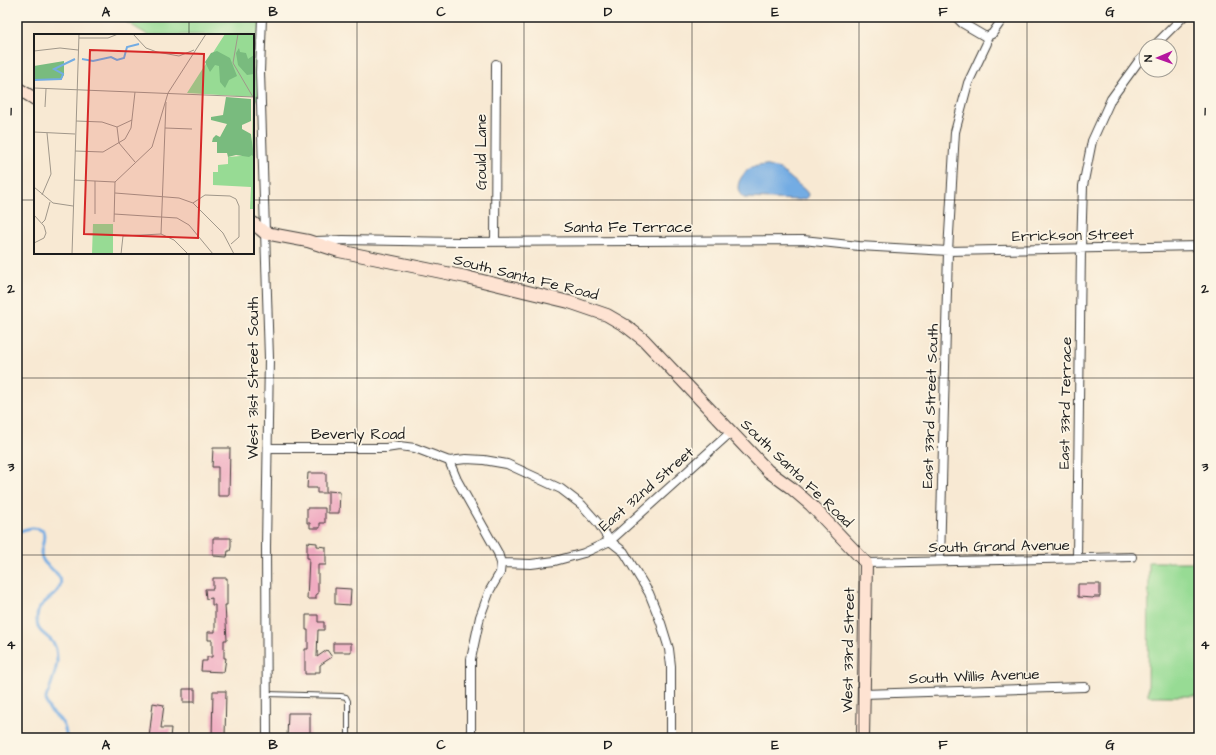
<svg xmlns="http://www.w3.org/2000/svg" width="1216" height="755" font-family="'Architects Daughter',sans-serif">
	<rect width="100%" height="100%" fill="#fcf5e5"/>
	<filter id="ink" filterUnits="userSpaceOnUse"><feTurbulence type="fractalNoise" baseFrequency=".025" numOctaves="2"/><feDisplacementMap in="SourceGraphic" scale="8" xChannelSelector="R" yChannelSelector="G"/><feConvolveMatrix kernelMatrix="1 2 1 2 8 2 1 2 1" color-interpolation-filters="sRGB"/></filter>
	<filter id="wash" filterUnits="userSpaceOnUse"><feTurbulence type="fractalNoise" baseFrequency=".012" numOctaves="4" result="noise"/><feDisplacementMap in="SourceGraphic" scale="16" xChannelSelector="R" yChannelSelector="G"/><feGaussianBlur stdDeviation="0.9" result="paint"/><feColorMatrix in="noise" values="0 0 0 0 0 0 0 0 0 0 0 0 0 0 0 0 0 1.4 0 .05"/><feComposite in="paint" operator="in"/></filter>
	<g filter="url(#wash)">
		<rect width="100%" height="100%" fill="#f8e9d3"/>
		<path fill="#97db94" stroke="#5a7c58" d="M 118,17 L 263,17 L 261,102 L 253,97 L 253,35 L 148,35 Z
			M 1149,562 L 1199,562 L 1199,696 L 1148,696 Z"/>
		<path fill="#73ace3" stroke="#486480" d="M 765,165 L 780,169 L 805,190 L 808,194 L 807,198 L 800,200 L 744,198 C 733,190 739,177 749,169 C 754,166 759,166 765,165 Z"/>
		<g fill="none" stroke-linecap="round" stroke-linejoin="round">
			<path stroke="#73ace3" stroke-width="3" d="M 17,532 C 27,529 34,525 43,531 C 47,542 37,550 43,560 C 48,570 64,573 60,586 C 56,599 38,600 37,617 C 36,635 47,633 54,644 C 56,648 57,654 57,659 C 58,666 52,681 50,688 C 49,692 46,695 46,699 C 46,716 67,715 66,738"/>
		</g>
		<g id="blocks">
			<path fill="#f0abc1" d="M 213,448 L 230,448 L 229,496 L 218,496 L 218,467 L 212,467 Z
				M 308,473 L 326,473 L 326,493 L 317,493 L 317,488 L 307,488 Z
				M 328,491 L 340,492 L 339,513 L 328,513 Z
				M 307,508 L 325,508 L 325,523 L 320,523 L 320,528 L 310,528 L 310,523 L 307,523 Z
				M 213,538 L 231,538 L 231,547 L 230,551 L 228,551 L 227,557 L 213,556 Z
				M 307,542 L 317,543 L 317,546 L 326,547 L 326,565 L 318,565 L 318,594 L 316,594 L 316,599 L 307,599 L 309,558 L 307,558 Z
				M 213,578 L 227,578 L 227,605 L 225,605 L 227,640 L 224,640 L 224,658 L 226,658 L 224,672 L 201,671 L 202,661 L 207,661 L 207,657 L 212,657 L 212,640 L 208,640 L 208,632 L 215,632 L 215,605 L 212,605 L 212,598 L 206,599 L 205,589 L 213,589 Z
				M 1078,584 L 1100,584 L 1100,597 L 1094,597 L 1093,598 L 1078,597 Z
				M 335,588 L 351,589 L 350,605 L 335,604 Z
				M 306,615 L 318,615 L 318,622 L 324,622 L 324,630 L 318,630 L 317,657 L 327,650 L 332,657 L 320,665 L 320,672 L 314,672 L 314,674 L 305,674 L 305,649 L 308,649 L 308,630 L 306,630 Z
				M 333,643 L 351,643 L 351,652 L 333,652 Z
				M 183,689 L 195,689 L 195,702 L 183,702 Z
				M 213,691 L 226,691 L 225,738 L 212,738 Z
				M 153,703 L 164,705 L 161,728 L 171,728 L 170,738 L 149,738 Z
				M 288,713 L 310,713 L 310,738 L 287,738 Z"/>
		</g>
	</g>
	<g filter="url(#ink)">
		<use href="#blocks" fill-opacity="0" stroke="#3d3b37" stroke-width="1"/>
		<g fill="none" stroke-linecap="round" stroke-linejoin="round">
			<g stroke="#3d3b37" stroke-width="6">
				<path id="lane" d="M 267,694 L 341,696 L 346,697 L 348,701 L 348,738"/>
			</g>
			<g stroke="#3d3b37" stroke-width="10">
				<path id="street" d="M 262,17 L 260,72 L 269,358 L 266,547 L 267,738
					M 956,17 L 962,23 L 986,37
					M 986,37 L 992,34 L 1004,17
					M 1154,46 L 1183,17
					M 316,241 L 343,240 L 459,242 L 803,240 L 859,246 L 948,251 L 1199,246
					M 495,241 L 496,64
					M 268,448 L 386,448 L 399,446 L 415,448 L 449,461 L 466,459 L 484,460 L 507,464 L 561,489 L 582,505 L 598,523 L 610,541 L 624,552 L 649,593 L 661,623 L 669,649 L 671,666 L 671,738
					M 449,461 L 457,480 L 498,553 L 501,563 L 500,573 L 490,590 L 480,617 L 471,659 L 471,738
					M 1077,558 L 1081,248 L 1083,186 L 1092,141 L 1111,99 L 1138,62 L 1146,54
					M 940,561 L 948,251 L 955,132 L 968,83 L 987,43 L 986,37
					M 501,563 L 531,564 L 555,561 L 584,553 L 610,541 L 731,432
					M 866,563 L 1132,557
					M 863,694 L 1085,687"/>
			</g>
			<g stroke="#3d3b37" stroke-width="14">
				<path id="secondary" d="M 17,88 L 35,99
					M 253,223 L 265,233 L 308,241 L 339,251 L 466,277 L 569,302 L 607,315 L 626,326 L 644,340 L 768,471 L 790,487 L 811,505 L 866,563 L 863,738"/>
			</g>
			<use href="#lane" stroke="#fff" stroke-width="4"/>
			<use href="#street" stroke="#fff" stroke-width="8"/>
			<use href="#secondary" stroke="#fee3d2" stroke-width="12"/>
		</g>
	</g>
	<path fill="none" stroke="#1c1c1c" stroke-width="1" stroke-opacity="0.55" d="M 189,17 L 189,35M 357,17 L 357,738M 524,17 L 524,738M 692,17 L 692,738M 859,17 L 859,738M 1027,17 L 1027,738M 17,200 L 35,200M 253,200 L 1199,200M 189,253 L 189,738M 17,378 L 1199,378M 17,555 L 1199,555"/>
	<g text-anchor="middle" stroke-width="3.5" stroke-linejoin="round" paint-order="stroke">
		<g font-size="15" fill="#1c1c1c" stroke="#fcf5e5">
			<text transform="translate(481 152) rotate(-90)" y="5">Gould Lane</text>
			<text x="628" y="232">Santa Fe Terrace</text>
			<text transform="translate(1073 235) rotate(-1)" y="5">Errickson Street</text>
			<text transform="translate(526 277) rotate(14)" y="5">South Santa Fe Road</text>
			<text transform="translate(253 378) rotate(-90)" y="5">West 31st Street South</text>
			<text transform="translate(1065 403) rotate(-89)" y="5">East 33rd Terrace</text>
			<text transform="translate(930 406) rotate(-88)" y="5">East 33rd Street South</text>
			<text x="358" y="439">Beverly Road</text>
			<text transform="translate(797 473) rotate(44)" y="5">South Santa Fe Road</text>
			<text transform="translate(646 489) rotate(-41)" y="5">East 32nd Street</text>
			<text transform="translate(999 546) rotate(-1)" y="5">South Grand Avenue</text>
			<text transform="translate(848 650) rotate(-89)" y="5">West 33rd Street</text>
			<text transform="translate(974 676) rotate(-2)" y="5">South Willis Avenue</text>
		</g>
	</g>
	<g transform="translate(34 34)">
		<rect width="220" height="220" fill="#f8e9d3"/>
		<path d="M 191,0 L 220,0 L 220,175 L 216,175 L 217,153 L 179,151 L 179,138 L 184,138 L 184,131 L 194,130 L 194,123 L 218,121 L 219,63 L 153,59 ZM 59,190 L 79,190 L 79,220 L 58,220 Z" fill="#97db94"/>
		<path d="M 205,14 L 206,18 L 212,19 L 214,25 L 220,21 L 220,40 L 213,41 L 204,31 L 202,19 ZM 183,17 L 196,24 L 203,42 L 195,46 L 191,54 L 186,48 L 185,32 L 181,31 L 176,38 L 171,28 L 177,19 ZM 30,27 L 30,41 L 27,46 L 0,46 L 0,32 ZM 192,63 L 217,65 L 217,87 L 208,91 L 208,95 L 217,100 L 220,124 L 218,121 L 215,123 L 202,121 L 194,123 L 193,119 L 183,119 L 183,108 L 178,108 L 179,104 L 182,101 L 186,103 L 193,90 L 177,86 L 177,83 L 189,81 Z" fill="#79bb7e"/>
		<path fill="none" stroke="#73ace3" stroke-width="2" d="M 48,25 L 59,27 L 77,23 L 83,26 L 90,24 L 93,13 L 105,10M 0,46 L 27,45 L 29,40 L 20,35 L 41,25"/>
		<path fill="none" stroke="#a0978a" stroke-width="1" d="M 99,0 L 112,14 L 123,18 L 145,22 L 160,16M 204,0 L 199,29 L 219,63M 45,4 L 74,4 L 84,0M 0,17 L 26,14 L 44,16M 0,54 L 220,63M 11,73 L 12,55M 42,87 L 68,88 L 83,93 L 98,86M 83,93 L 85,109 L 101,128M 131,94 L 158,95M 0,98 L 41,100M 41,117 L 69,118 L 91,105 L 97,94 L 101,58M 40,146 L 81,148M 81,148 L 118,113 L 134,59 L 172,0M 0,153 L 19,169 L 39,172M 81,159 L 145,164 L 159,169 L 189,199 L 200,220M 8,161 L 17,140 L 13,99M 159,169 L 171,161 L 196,162 L 202,165 L 205,172 L 205,203 L 197,210M 61,180 L 61,147M 80,180 L 143,184 L 155,191 L 179,220M 0,181 L 10,192 L 12,199 L 10,204 L 0,209M 80,188 L 81,148M 8,189 L 11,186 L 16,168M 127,200 L 132,68M 38,220 L 45,0M 87,220 L 89,202 L 127,200 L 140,206 L 154,220"/>
		<path fill="#d62828" fill-opacity="0.15" stroke="#d62828" stroke-width="2" d="M 56,16 L 170,20 L 164,204 L 50,200 Z"/>
		<rect width="220" height="220" fill="none" stroke="#1c1c1c" stroke-width="2"/>
	</g>
	<rect width="1216" height="755" fill="none" stroke="#fcf5e5" stroke-width="44"/>
	<g transform="translate(1158 58) rotate(268)"><circle r="19" fill="#fcf5e5" stroke="#a29e95"/>
	<path d="M0-3L7 15L0 10L-7 15Z" fill="#b5179e"/>
	<text y="-6" font-size="11" font-weight="bold" text-anchor="middle" fill="#1c1c1c">N</text>
	</g>
	<rect x="22" y="22" width="1172" height="711" fill="none" stroke="#1c1c1c" stroke-width="1.5"/>
	<g font-size="13" text-anchor="middle" font-weight="bold" fill="#1c1c1c">
		<text x="106" y="16">A</text>
		<text x="273" y="16">B</text>
		<text x="441" y="16">C</text>
		<text x="608" y="16">D</text>
		<text x="775" y="16">E</text>
		<text x="943" y="16">F</text>
		<text x="1110" y="16">G</text>
		<text x="11" y="115">1</text>
		<text x="1205" y="115">1</text>
		<text x="11" y="293">2</text>
		<text x="1205" y="293">2</text>
		<text x="11" y="471">3</text>
		<text x="1205" y="471">3</text>
		<text x="11" y="649">4</text>
		<text x="1205" y="649">4</text>
		<text x="106" y="749">A</text>
		<text x="273" y="749">B</text>
		<text x="441" y="749">C</text>
		<text x="608" y="749">D</text>
		<text x="775" y="749">E</text>
		<text x="943" y="749">F</text>
		<text x="1110" y="749">G</text>
	</g>
</svg>
